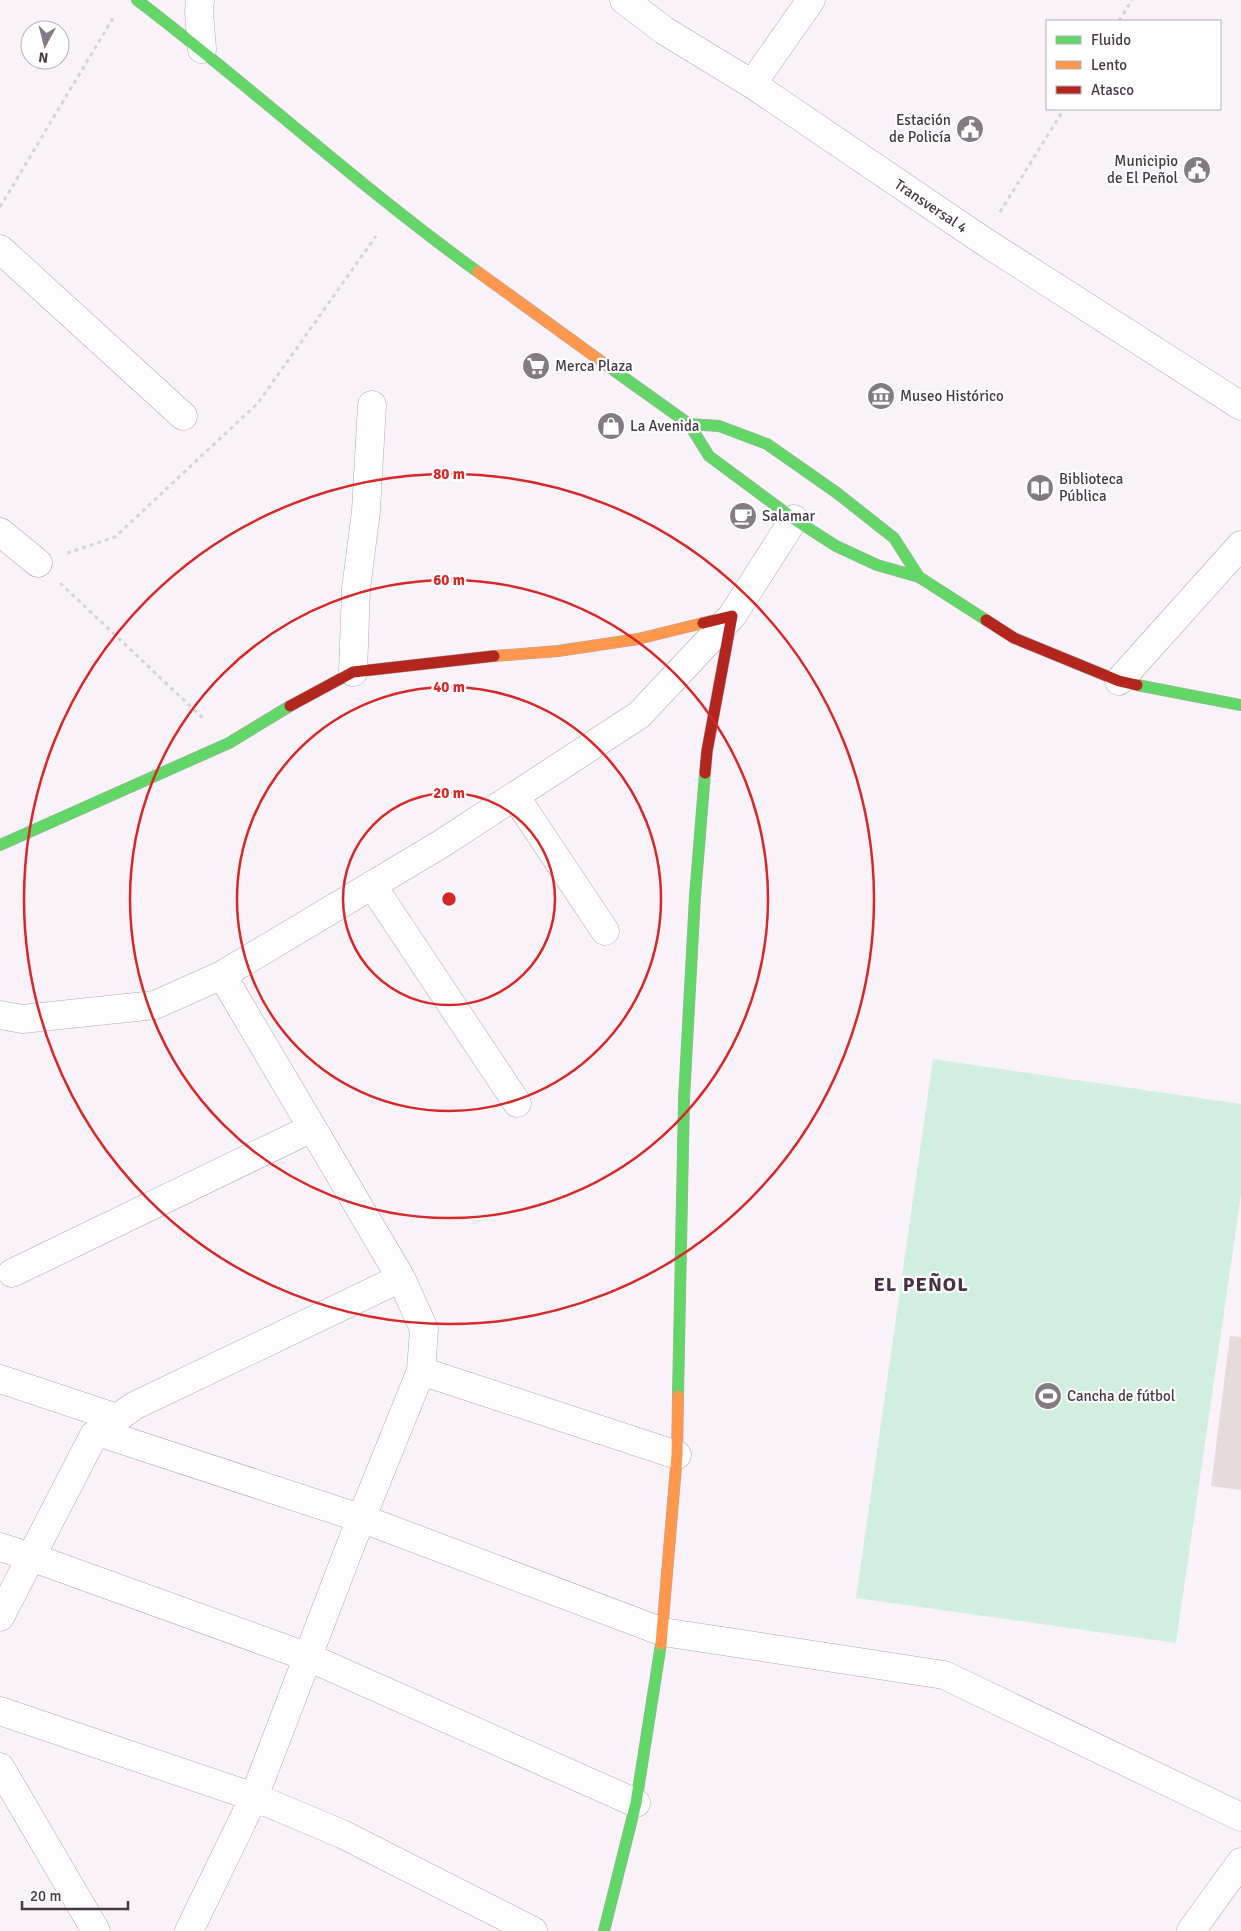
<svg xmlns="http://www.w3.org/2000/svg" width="1241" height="1931" font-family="Signika,sans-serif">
	<rect width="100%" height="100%" fill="#f9f3f9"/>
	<path fill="#d1efe0" d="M 933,1059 L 1241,1104 L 1241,1195 L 1176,1643 L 856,1598 Z"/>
	<path fill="#e5dbdb" d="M 1230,1336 L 1241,1337 L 1241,1490 L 1211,1486 Z"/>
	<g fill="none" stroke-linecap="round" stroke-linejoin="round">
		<g stroke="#afa8ae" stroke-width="29">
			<path id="street" d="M 200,0 L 199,12 L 202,49
				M 624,0 L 665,31 L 752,84 L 982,240 L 1241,406
				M 752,84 L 811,0
				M 0,249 L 183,416
				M 0,532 L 38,563
				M 353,672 L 356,589 L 366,511 L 372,405
				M 1119,681 L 1241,545
				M 515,796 L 605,931
				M 372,885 L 517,1103
				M 0,1015 L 22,1019 L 155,1005 L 222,975 L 441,844 L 639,715 L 732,616 L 794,519
				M 12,1273 L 312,1128
				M 421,1371 L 677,1455
				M 0,1379 L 117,1418
				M 98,1432 L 363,1519 L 663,1632 L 944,1675 L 1241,1817
				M 0,1547 L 31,1557 L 308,1657 L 636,1803
				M 0,1617 L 94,1435 L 134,1406 L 401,1278
				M 0,1711 L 254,1797 L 342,1834 L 533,1931
				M 0,1767 L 96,1931
				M 189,1931 L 254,1797 L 351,1544 L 421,1371 L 424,1329 L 401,1278 L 222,975
				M 1191,1931 L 1241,1862"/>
		</g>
		<g stroke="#afa8ae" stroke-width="12">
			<path id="fast" d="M 137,0 C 253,88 360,187 478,272
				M 605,364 L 689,424 L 709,456 L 794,519 L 836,546 L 877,565 L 919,577 L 986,620
				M 689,424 L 719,426 L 767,444 L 837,493 L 894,538 L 919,577
				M 1137,685 L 1241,705
				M 0,845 L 229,743 L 290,706
				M 678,1396 L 684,1099 L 695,896 L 705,773
				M 604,1931 L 636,1803 L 661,1644"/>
		</g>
		<g stroke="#afa8ae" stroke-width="12">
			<path id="slow" d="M 478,272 L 605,364
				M 494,656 L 558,651 L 638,639 L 703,623
				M 661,1644 L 677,1455 L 678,1396"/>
		</g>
		<g stroke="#afa8ae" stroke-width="12">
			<path id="jam" d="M 986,620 L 1014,638 L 1119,681 L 1137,685
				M 703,623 L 732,616 L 707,751 L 705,773
				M 290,706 L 353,672 L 494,656"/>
		</g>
		<path stroke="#d5d4d5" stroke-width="3" stroke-dasharray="4 4" stroke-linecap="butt" d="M 1119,21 L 1132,0
			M 0,207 L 113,18
			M 1000,212 L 1064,109
			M 67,553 L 115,537 L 258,403 L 376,236
			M 60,583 L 205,720"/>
		<use href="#street" stroke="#fefdfe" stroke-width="28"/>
		<use href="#fast" stroke="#63d668" stroke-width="11"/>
		<use href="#slow" stroke="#ff974d" stroke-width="11"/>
		<use href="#jam" stroke="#b3261e" stroke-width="11"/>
	</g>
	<g fill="none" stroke="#d62828" stroke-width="2.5">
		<circle cx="449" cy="899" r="106"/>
		<circle cx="449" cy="899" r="212"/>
		<circle cx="449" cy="899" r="319"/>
		<circle cx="449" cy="899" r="425"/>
	</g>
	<defs>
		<g id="civic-disc" transform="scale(1.4375)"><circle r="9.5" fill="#837a83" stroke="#fff"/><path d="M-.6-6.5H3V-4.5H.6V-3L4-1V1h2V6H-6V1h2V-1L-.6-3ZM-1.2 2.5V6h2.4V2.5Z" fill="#fff"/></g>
		<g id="supermarket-disc" transform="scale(1.4375)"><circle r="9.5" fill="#837a83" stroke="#fff"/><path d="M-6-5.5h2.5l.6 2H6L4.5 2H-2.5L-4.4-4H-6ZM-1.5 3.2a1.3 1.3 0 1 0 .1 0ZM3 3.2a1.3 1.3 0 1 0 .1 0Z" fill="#fff"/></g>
		<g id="museum-disc" transform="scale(1.4375)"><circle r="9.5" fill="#837a83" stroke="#fff"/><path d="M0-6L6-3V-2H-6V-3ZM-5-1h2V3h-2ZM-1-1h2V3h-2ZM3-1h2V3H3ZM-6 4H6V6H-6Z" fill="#fff"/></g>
		<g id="shop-disc" transform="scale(1.4375)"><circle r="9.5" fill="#837a83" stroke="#fff"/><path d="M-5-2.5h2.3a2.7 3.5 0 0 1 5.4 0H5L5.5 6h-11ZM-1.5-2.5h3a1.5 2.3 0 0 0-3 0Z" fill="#fff"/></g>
		<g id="library-disc" transform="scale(1.4375)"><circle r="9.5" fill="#837a83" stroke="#fff"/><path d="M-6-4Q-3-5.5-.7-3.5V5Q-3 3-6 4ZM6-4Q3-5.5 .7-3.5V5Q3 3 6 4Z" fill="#fff"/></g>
		<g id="cafe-disc" transform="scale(1.4375)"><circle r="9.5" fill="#837a83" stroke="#fff"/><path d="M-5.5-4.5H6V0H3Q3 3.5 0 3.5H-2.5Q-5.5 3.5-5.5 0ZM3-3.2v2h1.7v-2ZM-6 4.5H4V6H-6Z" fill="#fff"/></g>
		<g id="stadium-disc" transform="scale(1.4375)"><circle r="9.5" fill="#837a83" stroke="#fff"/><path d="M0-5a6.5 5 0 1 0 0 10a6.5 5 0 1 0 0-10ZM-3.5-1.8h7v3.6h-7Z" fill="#fff"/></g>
	</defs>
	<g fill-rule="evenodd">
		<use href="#civic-disc" x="970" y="129"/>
		<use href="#civic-disc" x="1197" y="170"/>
		<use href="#supermarket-disc" x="536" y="366"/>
		<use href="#museum-disc" x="881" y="396"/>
		<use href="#shop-disc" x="611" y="426"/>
		<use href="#library-disc" x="1040" y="488"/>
		<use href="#cafe-disc" x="743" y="516"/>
		<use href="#stadium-disc" x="1048" y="1396"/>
	</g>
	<g text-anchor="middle" stroke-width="4.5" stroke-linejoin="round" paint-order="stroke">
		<g font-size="15" fill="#443943" stroke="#fff" text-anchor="start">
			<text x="951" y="125" text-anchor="end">Estación<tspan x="951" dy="17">de Policía</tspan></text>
			<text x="1178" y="166" text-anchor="end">Municipio<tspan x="1178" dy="17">de El Peñol</tspan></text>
			<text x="555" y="371">Merca Plaza</text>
			<text x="900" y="401">Museo Histórico</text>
			<text x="630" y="431">La Avenida</text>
			<text x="1059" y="484">Biblioteca<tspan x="1059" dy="17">Pública</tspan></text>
			<text x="762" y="521">Salamar</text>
			<text x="1067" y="1401">Cancha de fútbol</text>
		</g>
		<g font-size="15" fill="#443943" stroke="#fff">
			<text transform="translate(931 206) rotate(34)" y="5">Transversal 4</text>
		</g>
		<g font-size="20" font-weight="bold" letter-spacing="1" fill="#463045" stroke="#fff">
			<text x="921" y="1291">EL PEÑOL</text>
		</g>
	</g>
	<circle cx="449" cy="899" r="8" fill="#d62828" stroke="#fff" stroke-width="2.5"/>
	<g font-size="15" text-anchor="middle" font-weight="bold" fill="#d62828" stroke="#fff" stroke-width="4.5" stroke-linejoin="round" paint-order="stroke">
		<text x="449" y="479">80 m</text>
		<text x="449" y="585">60 m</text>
		<text x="449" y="692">40 m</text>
		<text x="449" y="798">20 m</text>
	</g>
	<rect x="1046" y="20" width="175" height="90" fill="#ffffff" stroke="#b4b0b4"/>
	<rect x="1056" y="36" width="25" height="8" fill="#63d668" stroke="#b4b0b4"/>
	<text x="1091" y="45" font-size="15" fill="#443943">Fluido</text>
	<rect x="1056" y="61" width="25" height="8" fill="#ff974d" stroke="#b4b0b4"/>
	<text x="1091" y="70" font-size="15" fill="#443943">Lento</text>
	<rect x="1056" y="86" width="25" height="8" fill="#b3261e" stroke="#b4b0b4"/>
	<text x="1091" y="95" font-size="15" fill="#443943">Atasco</text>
	<g transform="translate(45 45) rotate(187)"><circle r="24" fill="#ffffff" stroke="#b4b0b4"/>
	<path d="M0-4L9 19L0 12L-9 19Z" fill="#837a83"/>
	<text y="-8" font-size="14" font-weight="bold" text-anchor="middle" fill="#443943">N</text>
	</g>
	<path d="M22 1901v8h106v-8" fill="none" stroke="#443943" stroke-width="2.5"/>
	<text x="30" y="1901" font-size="15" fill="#443943" stroke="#ffffff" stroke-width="4" paint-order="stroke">20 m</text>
</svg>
